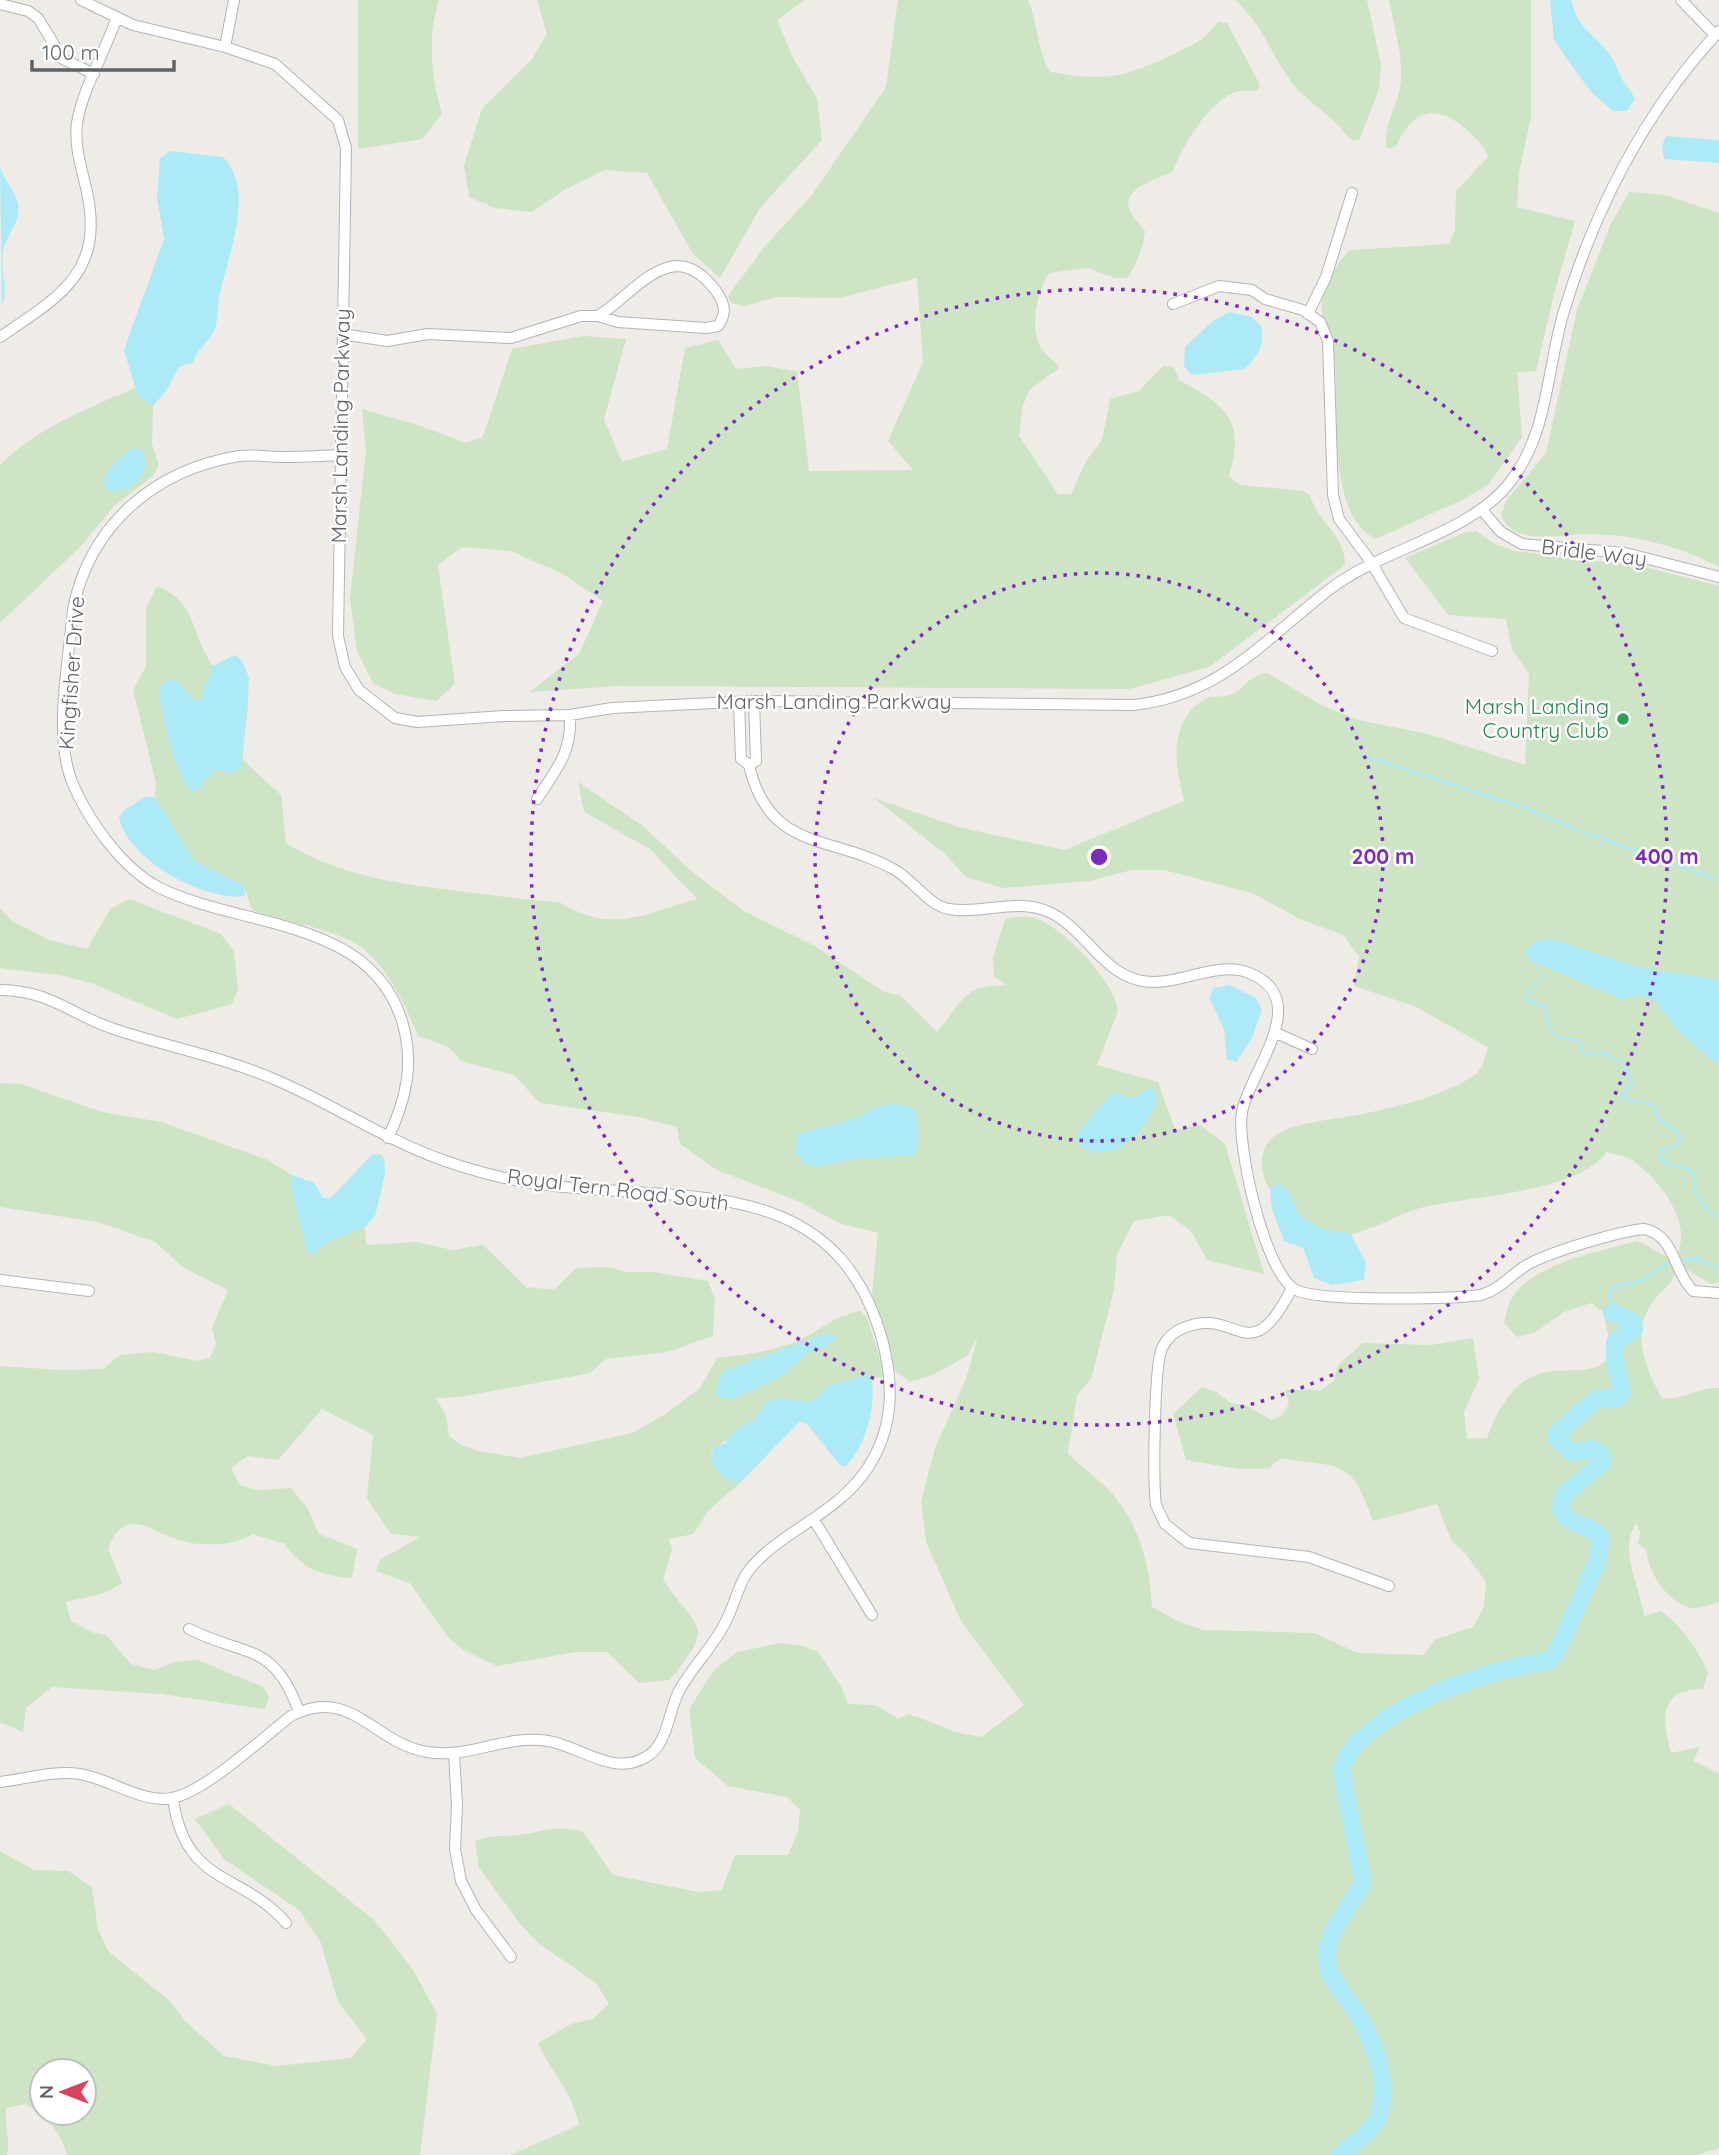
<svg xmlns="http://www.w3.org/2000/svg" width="1719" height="2155" font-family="Quicksand,sans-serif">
	<rect width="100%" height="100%" fill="#efebe6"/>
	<path fill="#cde4c5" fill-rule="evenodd" d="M 358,0 L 439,0 C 427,38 431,76 442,114 L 422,139 L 358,149 Z
		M 537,0 L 805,0 L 777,20 L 793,58 L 817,98 L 822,140 L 760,208 L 720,278 L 693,254 L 647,173 L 605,170 L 564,190 L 532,212 L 495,208 L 469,197 L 464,165 L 482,109 L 532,59 L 547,34 Z
		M 898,0 L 1028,0 C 1038,24 1037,49 1050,72 C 1106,81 1119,79 1170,56 C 1193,45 1202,42 1218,22 L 1227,23 L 1259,83 L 1259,89 C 1251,93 1245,89 1238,91 C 1210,99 1182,146 1173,171 C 1159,180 1117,188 1131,213 C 1134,219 1141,225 1145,231 C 1144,246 1136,266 1127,278 L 1115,278 L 1088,268 L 1049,273 C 1037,293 1027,332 1044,352 C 1049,359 1055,360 1059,368 L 1029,390 L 1022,408 L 1019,436 L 1058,494 L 1071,494 L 1086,461 L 1102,440 L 1110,399 L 1139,391 L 1163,366 L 1174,367 L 1179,380 C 1225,405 1246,419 1229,476 L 1240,485 L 1303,491 L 1310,495 C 1317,522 1346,535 1345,565 L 1209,667 L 1129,689 L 617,686 L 529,692 L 579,654 L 603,601 L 563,574 L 511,551 L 462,547 L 438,565 L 455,684 L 436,701 L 395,694 L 373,683 L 357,651 L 350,598 L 366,451 L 362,409 L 418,425 L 466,443 L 483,437 L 512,349 L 583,336 L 626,339 L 604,419 L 622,462 L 667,449 L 685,348 L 718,340 L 736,369 L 764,366 L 797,371 L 809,471 L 913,470 L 888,441 L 923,362 L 917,278 L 839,298 L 777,297 L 744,306 L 731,303 L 728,296 L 765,246 L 812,195 L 886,87 Z
		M 1235,0 L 1367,0 L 1381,65 L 1379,89 L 1360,138 L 1353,141 C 1346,136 1344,131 1338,125 C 1321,108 1301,97 1287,76 C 1270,50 1259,21 1235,0 Z
		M 1389,0 L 1531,0 L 1531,117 L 1519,172 L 1517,207 L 1575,221 L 1554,294 L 1536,371 L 1517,372 L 1522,437 L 1488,485 L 1464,499 L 1376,539 C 1326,516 1339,408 1335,363 C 1334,343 1318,319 1322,300 C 1325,284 1338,261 1350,250 L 1449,244 L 1455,230 L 1456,191 L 1488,157 C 1484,145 1477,140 1468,131 C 1438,103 1413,108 1396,146 L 1390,149 L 1386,146 C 1384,122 1399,104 1401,82 C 1403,55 1394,26 1389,0 Z
		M 1629,192 L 1665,195 L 1719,213 L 1719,567 C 1678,546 1640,536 1594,534 C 1569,533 1543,541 1519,533 C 1509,529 1505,524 1501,514 L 1506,501 L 1546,453 L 1577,310 L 1610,226 Z
		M 135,388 L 138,397 L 153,406 L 152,444 L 159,465 L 154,475 L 114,506 L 81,546 L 0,623 L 0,465 C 36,428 89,408 135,388 Z
		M 1476,531 L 1495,544 L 1514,551 L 1641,566 L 1719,586 L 1719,1282 L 1711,1284 L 1684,1268 L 1677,1254 C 1693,1223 1659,1179 1633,1161 C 1627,1156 1615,1155 1607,1152 C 1577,1193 1469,1196 1420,1208 C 1395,1214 1354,1243 1329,1234 C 1304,1225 1293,1208 1280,1187 L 1269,1189 C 1259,1171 1257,1146 1279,1133 C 1301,1121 1338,1119 1362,1114 C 1394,1108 1454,1093 1478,1072 C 1483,1067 1486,1055 1488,1047 L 1414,1006 L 1354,986 L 1359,956 L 1343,935 L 1300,919 L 1252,893 L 1164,870 L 1132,870 L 1089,881 L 1003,888 L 966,877 L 944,853 L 874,798 L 958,827 L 1064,850 L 1184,801 C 1175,765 1167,722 1205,699 C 1212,695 1223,698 1231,695 C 1246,690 1243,678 1267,673 L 1321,705 L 1358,720 L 1428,734 L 1525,765 L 1529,674 L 1512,650 L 1506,619 L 1448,615 L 1405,558 L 1466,532 Z
		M 157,586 C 198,603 190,634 213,666 L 235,655 C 260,675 242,730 243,760 L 281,795 L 286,843 C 340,878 411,885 473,893 C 502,896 530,901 559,902 C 615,935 641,914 697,899 L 650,849 L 584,812 L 578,782 L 643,826 L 690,870 L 744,911 L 815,946 L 884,992 L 900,995 L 937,1032 C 961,1004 965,982 1008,986 L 994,976 L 993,957 L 1005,919 C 1016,917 1027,915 1038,919 C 1064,929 1116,983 1118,1011 L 1097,1065 L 1158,1082 L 1175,1130 L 1200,1125 L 1225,1144 L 1264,1274 L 1207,1260 L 1191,1231 L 1169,1215 L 1134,1221 L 1117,1254 L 1114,1290 L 1091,1379 L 1077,1395 L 1068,1453 C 1081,1467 1096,1477 1109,1490 C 1140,1524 1149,1562 1152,1607 L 1180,1622 L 1204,1630 L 1314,1633 L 1358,1653 L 1424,1655 L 1434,1640 L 1473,1627 L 1484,1607 L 1486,1582 L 1466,1554 L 1451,1540 L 1437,1504 L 1373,1521 C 1350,1455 1341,1469 1281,1458 L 1268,1469 L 1239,1469 L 1186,1460 L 1173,1414 L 1202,1387 L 1216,1392 L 1231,1403 L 1246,1405 L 1271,1420 L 1281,1416 L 1289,1404 L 1285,1390 L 1321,1390 L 1334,1381 L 1338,1365 L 1363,1343 L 1431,1345 L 1473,1338 L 1479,1379 L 1464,1412 L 1467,1439 L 1487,1438 C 1496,1414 1510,1385 1536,1375 C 1563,1364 1594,1381 1612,1353 L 1603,1312 L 1591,1303 L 1564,1312 L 1534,1333 L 1517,1337 L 1504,1323 C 1506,1316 1507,1307 1510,1301 C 1530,1264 1598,1252 1636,1241 C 1649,1244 1655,1253 1668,1257 L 1675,1273 C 1671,1285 1663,1289 1655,1299 C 1630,1330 1644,1367 1662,1398 C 1681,1401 1698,1387 1719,1388 L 1719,1602 C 1712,1604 1704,1607 1697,1608 C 1673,1610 1646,1572 1647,1550 L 1638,1544 L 1640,1531 L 1636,1523 C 1618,1552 1640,1585 1644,1616 L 1661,1611 C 1681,1626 1699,1650 1708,1673 L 1703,1689 C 1658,1689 1662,1719 1671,1753 L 1700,1747 L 1693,1761 L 1719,1773 L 1719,2148 L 1698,2155 L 510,2155 L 579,2125 C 572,2090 552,2075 538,2043 L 571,2024 L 593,2019 L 609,2004 L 596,1983 L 538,1943 L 521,1925 L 479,1868 L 475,1841 C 497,1833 505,1838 526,1834 C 553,1829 553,1826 582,1831 L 613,1875 L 698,1892 L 722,1890 L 735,1855 L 788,1855 L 798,1832 L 800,1810 L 787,1797 L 728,1786 L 695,1758 L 689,1709 L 714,1670 L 737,1652 L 781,1643 L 803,1646 L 818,1652 L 841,1686 L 848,1704 L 875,1705 L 898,1719 L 909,1714 L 959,1733 L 981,1737 L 1024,1705 L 961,1621 L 926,1542 L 921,1501 L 935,1448 L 966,1379 L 978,1336 L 968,1355 L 935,1374 L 910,1382 L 895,1371 L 872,1293 L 878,1233 L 839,1223 L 798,1201 L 717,1170 L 680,1144 L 677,1127 L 638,1117 L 540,1103 L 514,1075 L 461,1061 L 449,1047 L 418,1036 C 404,1002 382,953 345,938 C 316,926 282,920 252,910 L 244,886 L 194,861 L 155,797 L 156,783 L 133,690 L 146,666 L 146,608 Z
		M 129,899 L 221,934 L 234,952 L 238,989 L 232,1004 L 177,1019 L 91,983 L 64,976 L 0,968 L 0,908 L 12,921 L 49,940 L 87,949 L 111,908 Z
		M 0,1083 L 21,1084 L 102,1112 L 161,1122 L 268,1160 L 292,1175 L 314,1183 L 323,1198 L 331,1198 L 373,1154 L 381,1155 L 384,1159 C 385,1181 380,1211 365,1227 L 366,1245 L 417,1242 L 452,1250 L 483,1245 L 526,1287 L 554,1290 L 576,1268 L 607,1267 L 627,1272 L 653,1272 L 708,1281 L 715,1299 L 713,1336 L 667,1352 L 606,1359 L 590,1373 L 460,1397 L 436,1398 L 446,1416 L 449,1436 L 461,1445 L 478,1451 L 520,1458 L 632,1433 L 666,1414 L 700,1388 L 717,1358 C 743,1355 768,1352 792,1343 C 816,1334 836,1314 861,1311 L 867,1318 L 884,1371 L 881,1378 L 871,1377 L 822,1392 L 811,1402 L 766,1402 L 755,1419 L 712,1450 C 708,1467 722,1475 735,1482 L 741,1482 L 709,1510 L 693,1534 L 669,1539 L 672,1549 L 663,1580 C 699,1632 716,1622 670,1680 L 639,1683 L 607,1652 L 576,1652 L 497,1666 L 463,1650 L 447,1636 L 410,1583 L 376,1571 L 380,1560 L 420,1537 L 391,1534 L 367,1499 L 373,1435 L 322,1409 L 278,1460 L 248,1456 L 231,1468 L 240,1485 L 258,1490 L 291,1488 L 307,1508 L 319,1534 L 357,1549 L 352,1578 C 323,1576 301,1569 285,1544 L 252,1534 C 234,1547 194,1547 173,1538 C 145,1527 124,1508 108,1549 L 122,1583 C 103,1597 89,1596 66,1602 L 71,1621 L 94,1633 L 106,1635 L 131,1664 L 154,1670 L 175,1662 L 198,1660 L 263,1687 L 269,1696 L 265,1709 L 161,1694 L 52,1687 L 26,1708 L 23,1732 L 0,1722 L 0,1366 L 60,1370 L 103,1369 L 120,1355 L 153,1352 L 197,1361 L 210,1358 L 216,1344 L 212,1328 L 228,1290 L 184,1268 L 155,1242 L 98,1222 L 0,1207 Z
		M 229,1804 L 374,1920 L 412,1968 L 437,2014 L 420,2155 L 67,2155 C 60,2131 48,2117 26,2104 L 6,2108 C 5,2125 10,2139 7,2155 L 0,2155 L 0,1851 L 34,1870 L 68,1871 L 92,1887 L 98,1930 L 108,1951 L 171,2002 L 185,2021 L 224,2056 L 277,2066 L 351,2058 L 367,2039 L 338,2002 L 321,1943 L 299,1910 L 224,1859 L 195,1819 ZM 84,2071 L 84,2113 L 42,2113 L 42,2071 Z"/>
	<path fill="#adeaf8" d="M 1550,0 L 1572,0 C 1574,26 1597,36 1610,55 C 1616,63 1618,72 1623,81 C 1627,87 1632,92 1635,99 L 1627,111 L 1613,111 L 1591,92 L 1565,56 L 1554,40 Z
		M 1666,136 L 1719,140 L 1719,163 L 1664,159 L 1662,146 Z
		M 171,151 L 223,157 C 256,189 228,256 220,293 C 217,306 219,319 214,331 C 208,343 197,349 193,362 L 179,367 L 166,391 L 153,406 L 138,397 L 124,350 L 164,239 L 157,198 L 160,158 Z
		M 0,165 C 2,180 16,189 18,205 C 21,223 6,235 3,251 C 0,270 9,286 2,306 Z
		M 1230,312 L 1252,317 L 1261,326 C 1266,345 1257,357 1244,369 L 1192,375 L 1184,366 L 1185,347 L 1214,320 Z
		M 136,448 L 142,450 L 146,460 C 145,480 129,493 110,491 L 103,485 C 105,470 121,453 136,448 Z
		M 235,655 L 243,662 L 249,678 L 241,769 L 233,773 L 214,770 L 198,790 L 191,791 C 176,779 160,710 159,689 L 166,680 L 176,680 L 194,700 L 200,700 L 213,666 Z
		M 145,797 L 155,797 L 194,861 L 244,886 L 245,896 C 205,902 126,859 119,817 L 124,810 Z
		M 1540,940 L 1555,940 L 1643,968 L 1719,980 L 1719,1066 L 1681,1034 L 1655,1001 L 1641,995 L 1622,999 L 1531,961 L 1526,954 L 1528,947 Z
		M 1229,985 L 1256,998 L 1262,1010 L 1252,1038 L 1236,1062 L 1227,1059 L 1224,1029 L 1209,998 L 1214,988 Z
		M 1151,1087 L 1157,1093 C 1155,1127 1108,1174 1077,1142 L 1077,1133 L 1111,1094 L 1119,1093 L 1133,1099 Z
		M 898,1103 L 910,1107 L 916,1113 L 918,1144 L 915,1155 L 854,1159 L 815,1167 L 806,1165 L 795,1152 L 797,1134 L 854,1119 L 876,1107 Z
		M 373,1154 L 384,1159 L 385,1174 L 375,1216 L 365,1227 L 331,1240 L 314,1253 L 307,1252 L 292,1192 L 292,1175 L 314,1183 L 323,1198 L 331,1198 Z
		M 1280,1184 C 1293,1191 1291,1201 1298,1212 C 1308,1227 1333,1233 1350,1233 L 1366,1263 L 1364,1280 L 1332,1285 L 1314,1278 L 1303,1248 L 1284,1241 L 1272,1209 L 1270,1192 L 1272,1186 Z
		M 828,1333 L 836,1337 L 834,1342 L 806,1355 L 783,1375 L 733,1399 L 719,1397 L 715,1391 L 722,1371 Z
		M 863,1376 L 871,1377 C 877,1405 866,1447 845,1467 L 839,1464 L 807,1424 L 800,1421 L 741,1482 C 725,1484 705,1464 714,1448 L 725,1443 L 737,1428 L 755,1419 L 766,1402 L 777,1398 L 811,1402 L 830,1385 Z"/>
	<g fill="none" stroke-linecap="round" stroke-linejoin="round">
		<path stroke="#adeaf8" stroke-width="2.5" d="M 1361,755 L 1523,807 L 1580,831 L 1719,880
			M 1544,975 L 1528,993 L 1526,1001 L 1546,1007 C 1548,1032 1552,1041 1579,1039 L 1584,1054 L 1605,1053 L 1623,1064 L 1632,1083 L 1623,1094 L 1624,1099 L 1653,1105 L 1658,1117 L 1680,1135 L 1678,1145 L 1661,1150 L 1662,1162 L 1689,1170 L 1694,1176 L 1695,1193 L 1710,1213 L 1719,1215
			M 1680,1261 L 1696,1258 L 1719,1268
			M 1612,1313 L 1609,1295 L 1614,1287 L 1644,1280 L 1664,1265 L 1673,1262"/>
		<path stroke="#adeaf8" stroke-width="18" d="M 1340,2155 C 1351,2145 1373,2131 1378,2117 C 1391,2083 1373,2039 1355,2010 C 1343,1992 1326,1979 1327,1954 C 1329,1928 1351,1905 1363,1883 L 1341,1769 C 1360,1716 1457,1682 1507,1669 C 1521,1665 1535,1664 1549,1660 L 1556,1653 L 1597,1561 L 1601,1538 C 1589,1522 1566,1527 1560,1506 L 1564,1494 L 1603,1462 L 1600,1453 L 1591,1449 L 1573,1453 L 1557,1439 L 1557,1433 L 1596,1399 L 1617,1398 L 1622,1393 L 1615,1361 L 1615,1342 L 1634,1329 L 1632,1321 L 1612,1313"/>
		<g stroke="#b1b5b7" stroke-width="12">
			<path id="minor" d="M 81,0 L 133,25 L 225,47 L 275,64 L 338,120 L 346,148 L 338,636 L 345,667 L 359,690 L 395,718 L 417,722 L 504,716 L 570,715 L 612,708 L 754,701 L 1133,705 C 1220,696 1264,640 1330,589 C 1384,548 1464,536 1507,486 C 1549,436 1546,370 1564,311 C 1595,208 1646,110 1719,31
				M 1681,0 L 1715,35
				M 0,4 L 28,11 L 38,18 L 63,59 L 94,74
				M 225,47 L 234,0
				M 1173,304 L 1219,286 L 1252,290 L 1265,299 L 1303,310 L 1320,322 L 1328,341 L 1333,495 L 1339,519 L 1371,562 L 1404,618 L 1492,651
				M 1308,314 L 1326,277 L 1352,193
				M 342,334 L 387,341 L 428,334 L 511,338 L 581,316 L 598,316 L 618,322 L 706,328 L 718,326 C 727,313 725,304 716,291 C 673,233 638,291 598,316
				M 0,337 C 61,296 104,272 87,192 C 82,170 74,146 77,123 C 83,87 105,53 116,19
				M 341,455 C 321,456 301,457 282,457 C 267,457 253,454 239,456 C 154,470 90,525 73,609 C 69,661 53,733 72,782 C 88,820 121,867 158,887 C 239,928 370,917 402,1021 C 415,1063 406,1100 388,1138
				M 1481,509 L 1501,532 L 1522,544 L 1625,553 L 1719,577
				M 739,702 L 741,759 L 749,765 C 769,853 832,834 895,870 C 913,880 928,905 949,909 C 982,915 1017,897 1049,912 C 1083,927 1101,971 1138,980 C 1174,990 1214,959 1249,973 C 1315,999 1249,1072 1242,1112 C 1236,1144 1265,1275 1296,1290 C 1319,1302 1451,1299 1481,1295 C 1501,1289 1510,1275 1527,1265 C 1547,1253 1619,1231 1644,1229 C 1675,1235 1673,1271 1693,1291 L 1719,1293
				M 749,765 L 756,761 L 754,701
				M 537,799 C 556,770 572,753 570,715
				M 0,990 C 52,991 69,1014 114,1029 C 168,1047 224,1057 276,1080 C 333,1104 385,1140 445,1161 C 483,1174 524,1184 564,1187 C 696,1200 837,1179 882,1339 C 894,1384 894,1426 869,1466 C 838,1515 781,1530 749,1570 C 737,1586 735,1605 726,1621 C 714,1646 692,1667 679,1691 C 668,1712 668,1745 646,1757 C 613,1777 580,1746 548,1741 C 506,1734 469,1759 427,1752 C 373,1743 351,1685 291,1716 C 262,1738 205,1792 172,1798 C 144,1804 110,1779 80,1774 C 52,1770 27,1779 0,1782
				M 1276,1033 L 1312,1049
				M 0,1280 L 89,1291
				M 1292,1288 C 1249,1373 1238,1307 1186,1327 C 1176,1330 1167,1338 1162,1348 C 1154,1365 1153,1482 1156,1505 L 1165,1524 L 1189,1543 L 1309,1557 L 1389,1586
				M 814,1520 L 872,1615
				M 189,1629 C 244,1657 274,1641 299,1712
				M 454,1754 L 457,1805 L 455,1849 L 461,1881 L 476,1910 L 511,1957
				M 173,1798 C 184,1886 243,1872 286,1923"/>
		</g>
		<use href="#minor" stroke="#fff" stroke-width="10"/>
	</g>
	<g fill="none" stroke="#7b2cbf" stroke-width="3.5" stroke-dasharray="3.5 7">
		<circle cx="1099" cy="857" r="284"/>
		<circle cx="1099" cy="857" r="568"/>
	</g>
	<circle fill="#2e9e5b" stroke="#fff" stroke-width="2.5" cx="1623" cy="719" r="7"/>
	<g text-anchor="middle" stroke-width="5" stroke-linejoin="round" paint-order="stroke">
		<g font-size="21" fill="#5e6365" stroke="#fff">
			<text transform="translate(341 426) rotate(-89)" y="7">Marsh Landing Parkway</text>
			<text transform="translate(1594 553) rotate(7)" y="7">Bridle Way</text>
			<text transform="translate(72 673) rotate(-86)" y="7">Kingfisher Drive</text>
			<text x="834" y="709">Marsh Landing Parkway</text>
			<text transform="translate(618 1190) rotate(7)" y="7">Royal Tern Road South</text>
		</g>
		<g font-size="21" fill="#27864d" stroke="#fff" text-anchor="end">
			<text x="1609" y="714">Marsh Landing<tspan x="1609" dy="24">Country Club</tspan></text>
		</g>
	</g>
	<circle cx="1099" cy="857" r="10" fill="#7b2cbf" stroke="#fff" stroke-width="3.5"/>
	<g font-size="21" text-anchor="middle" font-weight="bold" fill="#7b2cbf" stroke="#fff" stroke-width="5" stroke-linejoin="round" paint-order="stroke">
		<text x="1383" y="864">200 m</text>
		<text x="1667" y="864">400 m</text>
	</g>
	<g transform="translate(63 2092) rotate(270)"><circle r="33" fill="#ffffff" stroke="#bfc1c1" stroke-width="2"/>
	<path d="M0-5L12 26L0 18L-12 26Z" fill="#da415c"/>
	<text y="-10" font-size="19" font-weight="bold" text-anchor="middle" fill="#5e6365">N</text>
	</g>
	<path d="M32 60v10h142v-10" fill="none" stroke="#5e6365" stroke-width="3.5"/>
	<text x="42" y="60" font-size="21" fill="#5e6365" stroke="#ffffff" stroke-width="5" paint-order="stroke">100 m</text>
</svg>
